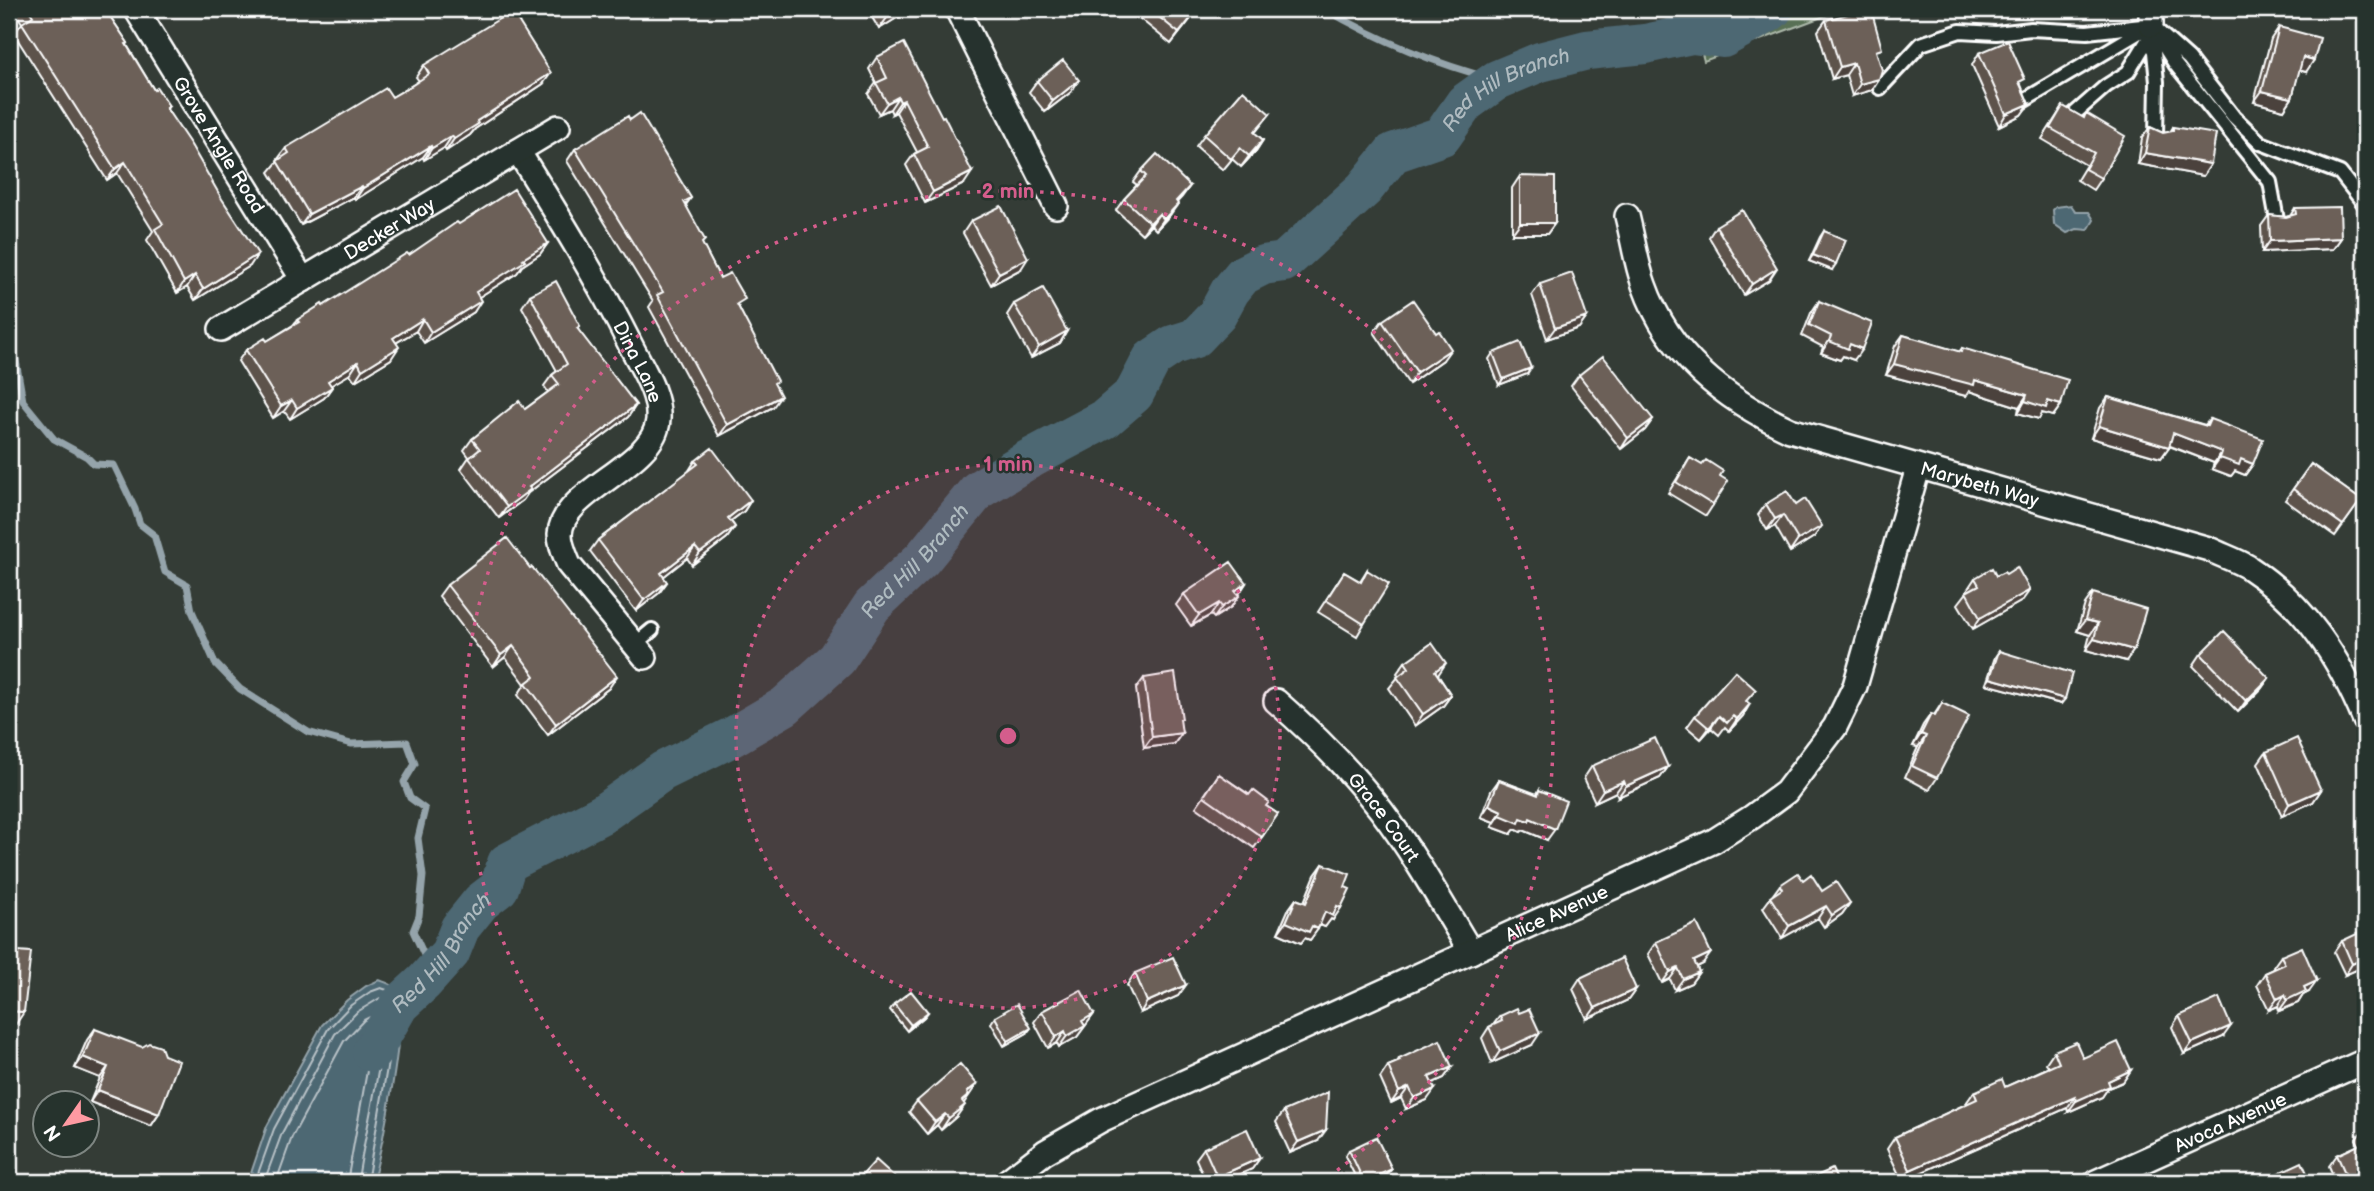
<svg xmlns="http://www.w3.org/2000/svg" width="2374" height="1191" font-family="'Balsamiq Sans',sans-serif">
	<rect width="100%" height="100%" fill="#343c36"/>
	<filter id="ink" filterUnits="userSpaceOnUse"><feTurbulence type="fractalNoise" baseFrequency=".0143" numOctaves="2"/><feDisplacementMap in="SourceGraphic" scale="14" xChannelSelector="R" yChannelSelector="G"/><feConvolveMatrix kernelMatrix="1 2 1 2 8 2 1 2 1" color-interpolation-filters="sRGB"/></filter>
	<g filter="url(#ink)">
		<path fill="#587055" stroke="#acb8aa" stroke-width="2" d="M 1690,9 L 1843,9 L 1704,61 Z"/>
		<path fill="#4e6773" stroke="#95a4ab" stroke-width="2" d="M 2071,205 L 2076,212 L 2089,212 L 2094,220 L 2088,230 L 2077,229 L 2067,233 L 2054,224 L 2053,210 L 2056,207 Z
			M 379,980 C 387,983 394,984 397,992 C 409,1017 381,1150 373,1182 L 248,1182 L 267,1126 L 322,1025 L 347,1000 L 366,986 Z"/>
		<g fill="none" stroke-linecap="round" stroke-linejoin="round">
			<path stroke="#b8c2c7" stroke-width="2" d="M 255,1182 L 274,1129 L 328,1029 L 351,1005 L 370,992 L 381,988 L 387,990 L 391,996 L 391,1045 L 367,1182
				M 264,1182 L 282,1133 L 335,1034 L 357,1012 L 380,998 C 396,1018 360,1149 358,1182
				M 276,1182 L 292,1137 L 344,1041 L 364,1020 L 370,1017 L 373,1020 L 372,1043 L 347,1182"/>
			<path stroke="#95a4ab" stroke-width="7" d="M 1325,9 C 1380,41 1436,64 1497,80
				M 9,320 L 23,401 L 54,439 L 87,457 L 94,464 L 114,465 L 135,509 L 140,524 L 154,535 L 165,572 L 187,585 L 192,611 L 215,663 L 240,689 L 308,732 L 351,744 L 407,742 L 415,764 L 404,782 L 410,798 L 425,809 L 418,838 L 423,876 L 419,916 L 413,931 L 425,957 L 421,963 L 424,982"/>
			<path stroke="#4e6773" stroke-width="40" id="s1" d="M 372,1052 L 399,1005 L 424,982 L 450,953 L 460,928 L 481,902 L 499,888 L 507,863 L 602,814 L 663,771 L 732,737 L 785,706 L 837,659 L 872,606 L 922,559 L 978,490 L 1024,462 L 1105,419 L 1134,394 L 1152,359 L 1173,345 L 1195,338 L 1217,315 L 1230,291 L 1243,275 L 1263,265 L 1284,262 L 1364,189 L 1393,153 L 1442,136 L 1465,103 L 1497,80 L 1540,62 L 1587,50 L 1645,44 L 1692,34 L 1723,38 L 1768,13 L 1773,9"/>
			<g stroke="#fff" stroke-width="18">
				<path id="lane" d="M 2152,32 L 2157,82 L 2156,136
					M 2158,37 L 2175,64 L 2270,182 L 2277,220
					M 1880,88 L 1921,44 L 1960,31 L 1996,33 L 2031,29 L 2087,32 L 2151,25 L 2189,59 L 2234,117 L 2261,143 L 2340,173 L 2365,205
					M 2023,101 L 2146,28
					M 2073,115 L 2106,86 L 2128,72 L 2147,41 L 2151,25
					M 634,645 L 652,630"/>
			</g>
			<g stroke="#fff" stroke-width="28">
				<g id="street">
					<path id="s2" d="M 136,9 L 303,280"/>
					<path d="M 957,9 L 1056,206"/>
					<path d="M 2151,25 L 2151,9"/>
					<path id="s3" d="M 518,151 C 558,215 597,278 631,346 C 642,368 660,394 658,420 C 655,466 562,490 560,534 C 560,545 565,555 569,565 L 645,657"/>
					<path id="s4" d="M 1627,216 C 1633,239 1636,263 1644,285 C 1669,356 1724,399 1790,430 L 2209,549 C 2221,555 2236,560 2248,567 C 2306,605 2339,658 2365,720"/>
					<path id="s5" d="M 221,329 L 558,127"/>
					<path id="s6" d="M 1276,701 C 1315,735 1350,770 1381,810 C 1415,855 1442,904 1471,952"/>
					<path id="s7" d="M 1006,1182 L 1045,1152 L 1101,1120 L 1714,841 L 1752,817 L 1786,792 L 1835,727 L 1855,686 L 1918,468"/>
					<path id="s8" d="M 2096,1182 L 2365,1061"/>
				</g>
			</g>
			<use href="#lane" stroke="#26332d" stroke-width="12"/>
			<use href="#street" stroke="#26332d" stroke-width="23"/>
		</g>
		<path fill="#5d534c" stroke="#fff" stroke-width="2" d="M 13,9 L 105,9 L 128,43 L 127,45 L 154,90 L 169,106 L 167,109 L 250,266 L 195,300 L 187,287 L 177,293 L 147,240 L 153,231 L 117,173 L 107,180 L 14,34 L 22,23 Z
			M 867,9 L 910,9 L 908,11 L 879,29 Z
			M 1128,9 L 1198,9 L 1171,44 Z
			M 1826,20 L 1878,56 L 1872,90 L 1852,96 L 1846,75 L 1832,79 L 1818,31 Z
			M 2279,27 L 2306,72 L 2299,70 L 2292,98 L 2284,110 L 2254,102 L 2271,39 Z
			M 1979,53 L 2021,85 L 2029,104 L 2021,115 L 1999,126 L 1972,65 Z
			M 877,57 L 964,184 L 925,203 L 906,165 L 914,154 L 917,152 L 896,112 L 892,114 L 890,109 L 879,114 L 868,94 L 876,83 L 869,69 Z
			M 424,65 L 543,84 L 475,129 L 470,135 L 446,151 L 444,148 L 424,160 L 423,157 L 355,200 L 354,197 L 301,225 L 269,172 L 279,160 L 278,159 L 286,148 L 392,97 L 419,81 L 416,77 Z
			M 1037,81 L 1071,92 L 1045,112 L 1029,92 Z
			M 2063,106 L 2083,118 L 2101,178 L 2093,190 L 2077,180 L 2086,165 L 2042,139 Z
			M 1270,114 L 1255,133 L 1263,140 L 1256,151 L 1241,167 L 1232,159 L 1223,170 L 1196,146 L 1204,135 Z
			M 630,120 L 691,198 L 686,205 L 702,244 L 720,278 L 739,308 L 774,384 L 773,407 L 719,436 L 649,307 L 653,301 L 567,161 L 575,149 Z
			M 2150,127 L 2163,133 L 2170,132 L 2173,127 L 2211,164 L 2203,176 L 2138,164 L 2142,138 Z
			M 1141,171 L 1190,186 L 1177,202 L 1170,215 L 1156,230 L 1151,225 L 1142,234 L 1116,210 L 1124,199 L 1137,185 L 1133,182 Z
			M 1520,176 L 1555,223 L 1547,234 L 1512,234 L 1512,188 Z
			M 2295,208 L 2341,238 L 2333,249 L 2262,252 L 2261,226 L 2269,215 L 2286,217 L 2290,216 Z
			M 971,221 L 1021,269 L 991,285 L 963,233 Z
			M 459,224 L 548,243 L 540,254 L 522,266 L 517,273 L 479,297 L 474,312 L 424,343 L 416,331 L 396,343 L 391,359 L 355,381 L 350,374 L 331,385 L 332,387 L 324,398 L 290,419 L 284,411 L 273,418 L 238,361 L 246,350 L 267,341 L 293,325 L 297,320 L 323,306 L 409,255 Z
			M 1716,226 L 1769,280 L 1744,295 L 1709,237 Z
			M 1824,231 L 1832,270 L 1809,261 L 1820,237 Z
			M 1540,284 L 1587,317 L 1579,328 L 1547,339 L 1532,295 Z
			M 530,295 L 580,326 L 578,330 L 636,405 L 628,417 L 528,493 L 523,500 L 499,518 L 461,469 L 469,457 L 464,450 L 472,439 L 525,409 L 548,392 L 544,386 L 552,375 L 557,371 L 522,307 Z
			M 1819,301 L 1854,360 L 1843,356 L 1840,360 L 1821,353 L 1823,347 L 1802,336 L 1811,313 Z
			M 1014,304 L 1067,331 L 1060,343 L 1031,358 L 1007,315 Z
			M 1382,321 L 1436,333 L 1443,360 L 1409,384 L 1374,332 Z
			M 1903,335 L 1959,352 L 1962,348 L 2061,405 L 2053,416 L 2042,413 L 2039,419 L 2018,413 L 2019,407 L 1969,391 L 1966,396 L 1886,375 L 1895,346 Z
			M 1493,353 L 1527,374 L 1499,385 L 1489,359 Z
			M 1579,375 L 1653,419 L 1645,430 L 1621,449 L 1571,386 Z
			M 2108,397 L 2205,425 L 2210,419 L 2253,464 L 2245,475 L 2235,471 L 2231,476 L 2212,469 L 2214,463 L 2169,446 L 2161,458 L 2091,438 L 2100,408 Z
			M 1690,458 L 1720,476 L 1713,505 L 1706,516 L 1668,493 Z
			M 695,461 L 751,500 L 744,511 L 731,521 L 735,527 L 727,538 L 692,565 L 687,558 L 663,577 L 667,582 L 659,593 L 636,611 L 590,551 L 598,540 L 688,472 Z
			M 2311,464 L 2361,500 L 2335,536 L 2285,500 Z
			M 1766,504 L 1796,505 L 1814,537 L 1790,552 L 1775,526 L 1767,530 L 1758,515 Z
			M 1367,570 L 1364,624 L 1357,636 L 1318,612 L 1344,572 L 1360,581 Z
			M 1996,576 L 2022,601 L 1973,629 L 1958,604 L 1968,591 L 1967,590 L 1975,578 Z
			M 1246,583 L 1231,607 L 1214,618 L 1211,615 L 1191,626 L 1176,605 L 1184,594 Z
			M 447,585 L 609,688 L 548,735 L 518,695 L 525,684 L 505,657 L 493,667 L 439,596 Z
			M 2093,593 L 2126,661 L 2086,650 L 2090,635 L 2077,631 L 2085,604 Z
			M 1999,651 L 2061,704 L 1986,684 L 1995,657 Z
			M 2201,654 L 2269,678 L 2261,689 L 2238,712 L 2193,666 Z
			M 1405,662 L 1438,675 L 1451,695 L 1443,706 L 1415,726 L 1389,688 L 1399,676 L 1397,673 Z
			M 1144,678 L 1182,733 L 1174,744 L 1144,748 L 1136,689 Z
			M 1747,702 L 1743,716 L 1729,731 L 1725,727 L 1719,735 L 1711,728 L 1701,739 L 1687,727 L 1695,716 Z
			M 1942,703 L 1937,778 L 1929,790 L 1905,777 L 1918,747 L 1913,746 L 1923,725 L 1931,714 L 1934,715 Z
			M 2266,752 L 2321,790 L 2313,802 L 2282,816 L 2258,763 Z
			M 1592,766 L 1668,767 L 1660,778 L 1618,797 L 1616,792 L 1595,802 L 1584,778 Z
			M 1219,774 L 1278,814 L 1254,848 L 1196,807 Z
			M 1499,780 L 1537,794 L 1539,790 L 1547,840 L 1523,830 L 1521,832 L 1515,829 L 1511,834 L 1492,827 L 1494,822 L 1481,817 L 1491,791 Z
			M 1323,864 L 1345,887 L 1333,920 L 1331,919 L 1325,927 L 1320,925 L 1310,940 L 1305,938 L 1301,943 L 1278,933 L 1288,910 L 1296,899 L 1304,902 L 1315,875 Z
			M 1803,880 L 1822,891 L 1850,903 L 1842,914 L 1824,927 L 1818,918 L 1782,938 L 1763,908 L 1780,885 Z
			M 2342,941 L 2365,966 L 2345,975 L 2334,952 Z
			M 1656,942 L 1703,964 L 1697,967 L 1699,972 L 1691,983 L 1675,990 L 1670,979 L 1662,983 L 1648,954 Z
			M 2281,956 L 2309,992 L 2303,995 L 2298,1003 L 2279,1011 L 2278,1006 L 2269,1010 L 2257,985 L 2265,973 L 2274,969 L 2273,967 Z
			M 1135,973 L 1186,985 L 1178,996 L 1140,1013 L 1127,985 Z
			M 1580,978 L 1636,989 L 1628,1000 L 1587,1019 L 1573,989 Z
			M 894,1004 L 928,1012 L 924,1017 L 907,1031 L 890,1010 Z
			M 1042,1011 L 1094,1014 L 1077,1037 L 1059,1047 L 1057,1043 L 1048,1048 L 1034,1022 Z
			M 1500,1016 L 1532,1045 L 1492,1063 L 1482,1038 L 1489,1027 L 1493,1025 Z
			M 2179,1016 L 2223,1037 L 2184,1054 L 2172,1027 Z
			M 995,1017 L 1027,1033 L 1004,1046 L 991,1023 Z
			M 95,1029 L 159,1114 L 151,1126 L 90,1102 L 100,1078 L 75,1068 L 87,1040 Z
			M 2054,1051 L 2131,1070 L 2123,1082 L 2108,1088 L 2102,1097 L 2068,1112 L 2067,1108 L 1902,1181 L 1887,1149 L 1895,1137 L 1966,1104 L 1966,1103 L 1974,1092 L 2005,1087 L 2049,1067 L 2046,1063 Z
			M 1399,1059 L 1452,1067 L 1444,1078 L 1432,1083 L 1427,1100 L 1406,1109 L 1401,1098 L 1391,1103 L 1380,1078 L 1388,1066 L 1396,1063 Z
			M 977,1084 L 963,1103 L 957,1116 L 941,1130 L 937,1125 L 927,1134 L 909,1112 L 917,1101 Z
			M 1284,1111 L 1318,1141 L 1290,1153 L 1276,1122 Z
			M 2365,1127 L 2365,1182 L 2336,1182 L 2329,1166 L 2337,1155 L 2359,1145 L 2356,1139 Z
			M 1204,1148 L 1260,1158 L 1252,1169 L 1223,1182 L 1206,1182 L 1196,1159 Z
			M 1349,1150 L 1388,1174 L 1371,1182 L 1358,1182 L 1345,1156 Z"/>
		<path fill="#4c433e" stroke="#fff" stroke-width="2" d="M 902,9 L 910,9 L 908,11 L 879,29 L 887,18 Z
			M 1198,9 L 1194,15 L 1171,44 L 1179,33 Z
			M 2303,57 L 2314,60 L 2306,72 L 2295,69 Z
			M 1854,63 L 1846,75 L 1832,79 L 1840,67 Z
			M 551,73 L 543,84 L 475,129 L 470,135 L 446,151 L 454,139 L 477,121 Z
			M 1879,79 L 1872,90 L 1852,96 L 1860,84 Z
			M 1079,80 L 1071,92 L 1045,112 L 1053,101 Z
			M 2262,91 L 2292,98 L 2284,110 L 2254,102 Z
			M 898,97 L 890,109 L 879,114 L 887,103 Z
			M 904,100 L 896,112 L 892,114 L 900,102 Z
			M 2029,104 L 2021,115 L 1999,126 L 2006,114 Z
			M 452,136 L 444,148 L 424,160 L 432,148 Z
			M 1263,140 L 1256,151 L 1241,167 L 1249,156 Z
			M 431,146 L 423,157 L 355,200 L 363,188 Z
			M 2145,153 L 2211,164 L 2203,176 L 2138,164 Z
			M 125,162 L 117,173 L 107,180 L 115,169 Z
			M 972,172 L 964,184 L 925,203 L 933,192 Z
			M 362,186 L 354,197 L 301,225 L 309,214 Z
			M 1190,186 L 1182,197 L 1168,212 L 1176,201 Z
			M 1178,204 L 1170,215 L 1156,230 L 1164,219 Z
			M 1159,214 L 1151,225 L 1142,234 L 1150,223 Z
			M 1520,223 L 1555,223 L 1547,234 L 1512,234 Z
			M 2341,238 L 2333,249 L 2262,252 L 2270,241 Z
			M 548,243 L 540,254 L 522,266 L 517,273 L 468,304 L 476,292 L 523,259 Z
			M 258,254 L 250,266 L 195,300 L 203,289 Z
			M 1813,255 L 1836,264 L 1832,270 L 1809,261 Z
			M 1028,258 L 1021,269 L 991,285 L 999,273 Z
			M 1777,268 L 1769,280 L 1744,295 L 1752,284 Z
			M 195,275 L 187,287 L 177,293 L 184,282 Z
			M 481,301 L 474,312 L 424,343 L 431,332 Z
			M 1587,317 L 1579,328 L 1547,339 L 1555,328 Z
			M 423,319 L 416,331 L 385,349 L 393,338 Z
			M 1067,331 L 1060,343 L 1031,358 L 1039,347 Z
			M 1829,341 L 1850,344 L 1862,349 L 1854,360 L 1843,356 L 1840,360 L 1821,353 Z
			M 399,347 L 391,359 L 355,381 L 362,370 Z
			M 1451,349 L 1443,360 L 1409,384 L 1417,372 Z
			M 358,362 L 350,374 L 320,392 L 328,381 Z
			M 1894,364 L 1975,380 L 2027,395 L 2019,407 L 1969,391 L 1966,396 L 1886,375 Z
			M 1531,368 L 1527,374 L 1499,385 L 1503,379 Z
			M 332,387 L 324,398 L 290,419 L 297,408 Z
			M 781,396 L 773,407 L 719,436 L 727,425 Z
			M 292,400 L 284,411 L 273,418 L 281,406 Z
			M 2025,401 L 2048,401 L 2061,405 L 2053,416 L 2042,413 L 2039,419 L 2018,413 Z
			M 636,405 L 628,417 L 528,493 L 523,500 L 499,518 L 507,507 L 529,487 Z
			M 1653,419 L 1645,430 L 1621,449 L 1628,438 Z
			M 2099,426 L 2169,447 L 2161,458 L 2091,438 Z
			M 2173,433 L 2222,452 L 2214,463 L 2165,444 Z
			M 2220,458 L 2241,459 L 2253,464 L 2245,475 L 2235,471 L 2231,476 L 2212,469 Z
			M 751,500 L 744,511 L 720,529 L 728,518 Z
			M 1783,515 L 1775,526 L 1767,530 L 1775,519 Z
			M 1822,526 L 1814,537 L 1790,552 L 1798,540 Z
			M 735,527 L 727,538 L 692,565 L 700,553 Z
			M 695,547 L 687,558 L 653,585 L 661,573 Z
			M 667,582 L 659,593 L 636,611 L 644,600 Z
			M 1246,583 L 1238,595 L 1235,591 Z
			M 2030,590 L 2022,601 L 1973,629 L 1980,618 Z
			M 1239,596 L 1231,607 L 1214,618 L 1222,607 Z
			M 1219,603 L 1211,615 L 1191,626 L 1199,615 Z
			M 2085,620 L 2098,623 L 2090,635 L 2077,631 Z
			M 2094,639 L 2134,650 L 2126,661 L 2086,650 Z
			M 513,646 L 505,657 L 493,667 L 501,655 Z
			M 1446,663 L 1438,675 L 1435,671 Z
			M 617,676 L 609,688 L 548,735 L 556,724 Z
			M 1990,678 L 2065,699 L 2061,704 L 1986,684 Z
			M 2269,678 L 2261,689 L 2238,712 L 2246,701 Z
			M 1451,695 L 1443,706 L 1415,726 L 1423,714 Z
			M 1750,704 L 1743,716 L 1729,731 L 1737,719 Z
			M 1719,716 L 1711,728 L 1701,739 L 1709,728 Z
			M 1182,733 L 1174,744 L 1144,748 L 1152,737 Z
			M 1921,734 L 1926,736 L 1918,747 L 1913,746 Z
			M 1668,767 L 1660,778 L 1618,797 L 1626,786 Z
			M 1624,781 L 1616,792 L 1595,802 L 1603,790 Z
			M 2321,790 L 2313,802 L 2282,816 L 2289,804 Z
			M 1489,805 L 1502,811 L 1494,822 L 1481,817 Z
			M 1500,815 L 1530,818 L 1555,829 L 1547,840 L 1523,830 L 1521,832 L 1515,829 L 1511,834 L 1492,827 Z
			M 1850,903 L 1842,914 L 1824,927 L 1832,915 Z
			M 1337,906 L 1341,908 L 1333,920 L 1331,919 L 1325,927 L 1317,924 L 1325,912 Z
			M 1826,906 L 1818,918 L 1782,938 L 1789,926 Z
			M 1286,922 L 1312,926 L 1318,929 L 1310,940 L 1305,938 L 1301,943 L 1278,933 Z
			M 1711,953 L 1703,964 L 1686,972 L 1694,961 Z
			M 2365,958 L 2365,966 L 2345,975 L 2352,964 Z
			M 1678,968 L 1670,979 L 1662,983 L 1670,972 Z
			M 1699,972 L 1691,983 L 1675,990 L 1683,979 Z
			M 2317,981 L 2309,992 L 2303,995 L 2298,1003 L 2279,1011 L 2287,1000 L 2304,987 Z
			M 1186,985 L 1178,996 L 1140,1013 L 1147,1002 Z
			M 1636,989 L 1628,1000 L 1587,1019 L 1595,1008 Z
			M 2285,995 L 2278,1006 L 2269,1010 L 2277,999 Z
			M 9,1011 L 24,1012 L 16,1024 L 9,1023 Z
			M 928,1012 L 924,1017 L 907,1031 L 911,1025 Z
			M 1094,1014 L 1077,1037 L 1059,1047 L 1067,1036 L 1082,1021 Z
			M 2231,1026 L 2223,1037 L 2184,1054 L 2192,1043 Z
			M 1031,1028 L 1027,1033 L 1004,1046 L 1008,1041 Z
			M 1065,1031 L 1057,1043 L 1048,1048 L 1056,1037 Z
			M 1540,1033 L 1532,1045 L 1492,1063 L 1500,1051 Z
			M 83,1057 L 108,1067 L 100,1078 L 75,1068 Z
			M 1452,1067 L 1444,1078 L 1422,1088 L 1429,1077 Z
			M 2131,1070 L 2123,1082 L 2108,1088 L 2102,1097 L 2068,1112 L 2076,1101 L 2108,1081 Z
			M 977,1084 L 962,1106 L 954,1113 L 967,1092 Z
			M 1409,1087 L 1401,1098 L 1391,1103 L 1399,1092 Z
			M 1435,1089 L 1427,1100 L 1406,1109 L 1414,1098 Z
			M 98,1090 L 159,1114 L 151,1126 L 90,1102 Z
			M 2075,1097 L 2067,1108 L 1902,1181 L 1910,1170 Z
			M 965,1105 L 957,1116 L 941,1130 L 949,1118 Z
			M 945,1114 L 937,1125 L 927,1134 L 935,1122 Z
			M 1326,1130 L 1318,1141 L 1290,1153 L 1298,1142 Z
			M 1260,1158 L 1252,1169 L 1223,1182 L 1213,1182 L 1217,1177 Z
			M 1392,1169 L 1388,1174 L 1371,1182 L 1364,1182 Z"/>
		<path fill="#6c6058" stroke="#fff" stroke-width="2" d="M 28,9 L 105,9 L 128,43 L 126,44 L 154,90 L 157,88 L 169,106 L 166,108 L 191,145 L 222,199 L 258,254 L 203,289 L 195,275 L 184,282 L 155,229 L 163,224 L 125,162 L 115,169 L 22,23 L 33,16 Z
			M 881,9 L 902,9 L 887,18 Z
			M 1149,9 L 1198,9 L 1179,33 Z
			M 1866,9 L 1871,9 L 1882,49 L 1876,51 L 1882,70 L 1879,79 L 1860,84 L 1854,63 L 1840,67 L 1826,20 Z
			M 512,11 L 551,73 L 477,121 L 478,124 L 454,139 L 452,136 L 432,148 L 431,146 L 363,188 L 362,186 L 309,214 L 277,161 L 289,153 L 286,148 L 386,88 L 392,97 L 411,86 L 429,74 L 424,65 Z
			M 2279,27 L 2320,38 L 2314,60 L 2303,57 L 2292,98 L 2262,91 Z
			M 2008,41 L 2025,79 L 2019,82 L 2029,104 L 2006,114 L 1979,53 Z
			M 904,43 L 942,117 L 944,116 L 972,172 L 933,192 L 914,154 L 928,147 L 904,100 L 900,102 L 898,97 L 887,103 L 876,83 L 887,78 L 877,57 Z
			M 1063,60 L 1079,80 L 1053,101 L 1037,81 Z
			M 1243,90 L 1270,114 L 1254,132 L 1263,140 L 1249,156 L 1240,148 L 1231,159 L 1204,135 Z
			M 2063,106 L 2084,118 L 2086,113 L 2125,136 L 2101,178 L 2085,169 L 2094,153 L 2050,128 Z
			M 640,113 L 691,198 L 684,202 L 705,240 L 702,243 L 720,278 L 730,273 L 745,299 L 737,304 L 777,381 L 774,383 L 781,396 L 727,425 L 657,295 L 663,292 L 575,149 L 628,116 L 630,120 Z
			M 2150,127 L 2163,133 L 2173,131 L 2173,127 L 2216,134 L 2211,164 L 2145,153 Z
			M 1157,154 L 1190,186 L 1176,201 L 1178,204 L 1164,219 L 1159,214 L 1150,223 L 1124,199 L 1146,176 L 1141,171 Z
			M 1520,176 L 1555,177 L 1555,223 L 1520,223 Z
			M 514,189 L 548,243 L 523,259 L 525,261 L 476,292 L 481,301 L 431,332 L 423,319 L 393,338 L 399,347 L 362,370 L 358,362 L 328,381 L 332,387 L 297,408 L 292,400 L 281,406 L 246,350 L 265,338 L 267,341 L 299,322 L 297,320 L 322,304 L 323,306 L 407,253 L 409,255 L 457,222 L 459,224 Z
			M 1001,206 L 1028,258 L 999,273 L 971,221 Z
			M 2340,207 L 2341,238 L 2270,241 L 2269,215 L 2286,217 L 2296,214 L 2295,208 Z
			M 1742,210 L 1777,268 L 1752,284 L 1716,226 Z
			M 1824,231 L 1846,240 L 1836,264 L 1813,255 Z
			M 1572,273 L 1587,317 L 1555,328 L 1540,284 Z
			M 556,281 L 580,326 L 577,328 L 636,405 L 529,487 L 531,489 L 507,507 L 469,458 L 480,449 L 472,439 L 519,401 L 525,409 L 559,384 L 552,375 L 567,364 L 530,295 Z
			M 1043,288 L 1067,331 L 1039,347 L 1014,304 Z
			M 1413,300 L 1436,333 L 1439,331 L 1451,349 L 1417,372 L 1382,321 Z
			M 1819,301 L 1872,323 L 1862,349 L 1850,344 L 1848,349 L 1829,341 L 1831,336 L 1809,325 Z
			M 1903,335 L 1961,352 L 1962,348 L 2068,380 L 2061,405 L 2048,401 L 2046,408 L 2025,401 L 2027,395 L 1975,380 L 1974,385 L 1894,364 Z
			M 1520,342 L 1531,368 L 1503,379 L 1493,353 Z
			M 1603,356 L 1653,419 L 1628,438 L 1579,375 Z
			M 2108,397 L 2207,426 L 2210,419 L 2263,439 L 2253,464 L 2241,459 L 2239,465 L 2220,458 L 2222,452 L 2173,433 L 2169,447 L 2099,426 Z
			M 712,448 L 751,500 L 728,518 L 735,527 L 700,553 L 695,547 L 661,573 L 667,582 L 644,600 L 598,540 L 698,464 L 695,461 Z
			M 1690,458 L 1702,465 L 1706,460 L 1723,471 L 1720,476 L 1728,481 L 1713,505 L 1676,482 Z
			M 2311,464 L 2361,500 L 2343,525 L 2293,489 Z
			M 1787,491 L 1796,505 L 1805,499 L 1822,526 L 1798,540 L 1783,515 L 1775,519 L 1766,504 Z
			M 507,538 L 530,568 L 532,567 L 617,676 L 556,724 L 526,683 L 535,676 L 513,646 L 501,655 L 447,585 Z
			M 1231,562 L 1246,583 L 1235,591 L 1239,596 L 1222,607 L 1219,603 L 1199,615 L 1184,594 Z
			M 2017,567 L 2030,590 L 1980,618 L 1966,592 L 1979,585 L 1975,578 L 1992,568 L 1996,576 L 2004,572 L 2006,574 Z
			M 1367,570 L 1389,584 L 1364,624 L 1326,600 L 1344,572 L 1361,582 Z
			M 2093,593 L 2146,609 L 2134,650 L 2094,639 L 2098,623 L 2085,620 Z
			M 2224,631 L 2269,678 L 2246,701 L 2201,654 Z
			M 1432,643 L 1446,663 L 1435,671 L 1451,695 L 1423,714 L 1397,677 L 1409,668 L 1405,662 Z
			M 1999,651 L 2072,673 L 2065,699 L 1990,678 Z
			M 1735,671 L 1756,690 L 1746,701 L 1750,704 L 1737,719 L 1733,716 L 1727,723 L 1719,716 L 1709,728 L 1695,716 Z
			M 1175,673 L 1182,719 L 1180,719 L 1182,733 L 1152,737 L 1144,678 Z
			M 1942,703 L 1969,716 L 1937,778 L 1912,766 L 1926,736 L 1921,734 L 1931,714 L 1935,716 Z
			M 1655,738 L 1668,767 L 1626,786 L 1624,781 L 1603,790 L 1592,766 Z
			M 2297,738 L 2321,790 L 2289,804 L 2266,752 Z
			M 1219,774 L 1249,795 L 1253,790 L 1269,802 L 1266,806 L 1278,814 L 1262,837 L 1204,796 Z
			M 1499,780 L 1538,795 L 1539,790 L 1566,801 L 1555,829 L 1530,818 L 1529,821 L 1521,818 L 1519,823 L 1500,815 L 1502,811 L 1489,805 Z
			M 1323,864 L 1350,874 L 1345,887 L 1350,889 L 1341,908 L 1337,906 L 1333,916 L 1325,912 L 1318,929 L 1312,926 L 1309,932 L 1286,922 L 1296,899 L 1306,903 Z
			M 1798,873 L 1803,880 L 1811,874 L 1822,891 L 1836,882 L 1850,903 L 1832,915 L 1826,906 L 1789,926 L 1770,897 L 1782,889 L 1780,885 Z
			M 1697,923 L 1711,953 L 1694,961 L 1699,972 L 1683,979 L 1678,968 L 1670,972 L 1656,942 Z
			M 2365,930 L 2365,958 L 2352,964 L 2342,941 Z
			M 9,938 L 17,951 L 31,952 L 24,1012 L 9,1011 Z
			M 2302,947 L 2317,981 L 2304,987 L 2306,991 L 2287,1000 L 2285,995 L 2277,999 L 2265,973 L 2285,964 L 2281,956 Z
			M 1173,957 L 1186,985 L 1147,1002 L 1135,973 Z
			M 1622,958 L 1636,989 L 1595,1008 L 1580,978 Z
			M 1081,990 L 1094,1014 L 1082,1021 L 1085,1026 L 1067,1036 L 1065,1031 L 1056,1037 L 1042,1011 Z
			M 911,991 L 928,1012 L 911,1025 L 894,1004 Z
			M 2219,998 L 2231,1026 L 2192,1043 L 2179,1016 Z
			M 1017,1004 L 1031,1028 L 1008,1041 L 995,1017 Z
			M 1517,1008 L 1519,1013 L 1529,1009 L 1540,1033 L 1500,1051 L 1489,1027 L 1502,1021 L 1500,1016 Z
			M 95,1029 L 142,1047 L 149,1043 L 161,1047 L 164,1055 L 179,1061 L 159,1114 L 98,1090 L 108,1067 L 83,1057 Z
			M 1440,1040 L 1452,1067 L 1429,1077 L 1435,1089 L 1414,1098 L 1409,1087 L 1399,1092 L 1388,1066 L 1400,1061 L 1399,1059 Z
			M 2076,1042 L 2083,1058 L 2118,1042 L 2131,1070 L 2108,1081 L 2110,1086 L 2076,1101 L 2075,1097 L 1910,1170 L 1895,1137 L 1977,1099 L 1974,1092 L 2002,1079 L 2005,1087 L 2059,1063 L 2054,1051 Z
			M 960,1064 L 977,1084 L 967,1092 L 969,1095 L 962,1101 L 965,1105 L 949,1118 L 945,1114 L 935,1122 L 917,1101 Z
			M 1328,1092 L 1326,1130 L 1298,1142 L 1284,1111 Z
			M 1247,1129 L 1260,1158 L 1217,1177 L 1204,1148 Z
			M 1376,1137 L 1392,1169 L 1364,1182 L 1349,1150 Z
			M 2365,1142 L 2365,1182 L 2349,1182 L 2337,1155 Z
			M 876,1160 L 897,1179 L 894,1182 L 856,1182 Z
			M 2302,1162 L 2311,1182 L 2264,1182 L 2263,1180 Z
			M 1832,1169 L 1838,1182 L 1803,1182 Z"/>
	</g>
	<circle cx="1008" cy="736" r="272" fill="#d45d8c" fill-opacity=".12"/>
	<g fill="none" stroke="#d45d8c" stroke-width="3.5" stroke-dasharray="3.5 7">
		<circle cx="1008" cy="736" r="272"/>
		<path d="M692 1180A545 545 0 1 1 1324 1180"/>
	</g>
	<g text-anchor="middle" stroke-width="5" stroke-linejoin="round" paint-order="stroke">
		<g font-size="19" fill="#fff" stroke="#26332d">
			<text dy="7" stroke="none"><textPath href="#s2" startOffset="159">Grove Angle Road</textPath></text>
			<text dy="7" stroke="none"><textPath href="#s5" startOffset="196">Decker Way</textPath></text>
			<text dy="7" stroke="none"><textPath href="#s3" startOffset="243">Dina Lane</textPath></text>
			<text dy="7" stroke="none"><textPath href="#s4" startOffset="480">Marybeth Way</textPath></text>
			<text dy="7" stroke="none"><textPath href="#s6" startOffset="159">Grace Court</textPath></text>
			<text dy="7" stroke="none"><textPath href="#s7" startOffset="614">Alice Avenue</textPath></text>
			<text dy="7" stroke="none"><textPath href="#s8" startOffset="147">Avoca Avenue</textPath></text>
		</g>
		<g font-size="21" font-style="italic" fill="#afbbc0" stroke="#26332d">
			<text dy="7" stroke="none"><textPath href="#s1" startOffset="1531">Red Hill Branch</textPath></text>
			<text dy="7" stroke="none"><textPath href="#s1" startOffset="752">Red Hill Branch</textPath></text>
			<text dy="7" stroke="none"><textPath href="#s1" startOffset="122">Red Hill Branch</textPath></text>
		</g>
	</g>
	<circle cx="1008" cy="736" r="10" fill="#d45d8c" stroke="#26332d" stroke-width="3.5"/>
	<g font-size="21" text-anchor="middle" font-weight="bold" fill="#d45d8c" stroke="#26332d" stroke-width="5" stroke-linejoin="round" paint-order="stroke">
		<text x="1008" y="198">2 min</text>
		<text x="1008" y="471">1 min</text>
	</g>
	<rect width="2374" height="1191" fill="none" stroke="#26332d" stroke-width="35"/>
	<rect x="18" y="18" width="2339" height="1156" fill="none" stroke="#fff" stroke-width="2.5" filter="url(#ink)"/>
	<g transform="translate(66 1124) rotate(236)"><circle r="33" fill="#26332d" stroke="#7d8581" stroke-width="2"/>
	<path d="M0-5L12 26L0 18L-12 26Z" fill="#ff9aa2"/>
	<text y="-10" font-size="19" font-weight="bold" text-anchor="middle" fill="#ffffff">N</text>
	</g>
</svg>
